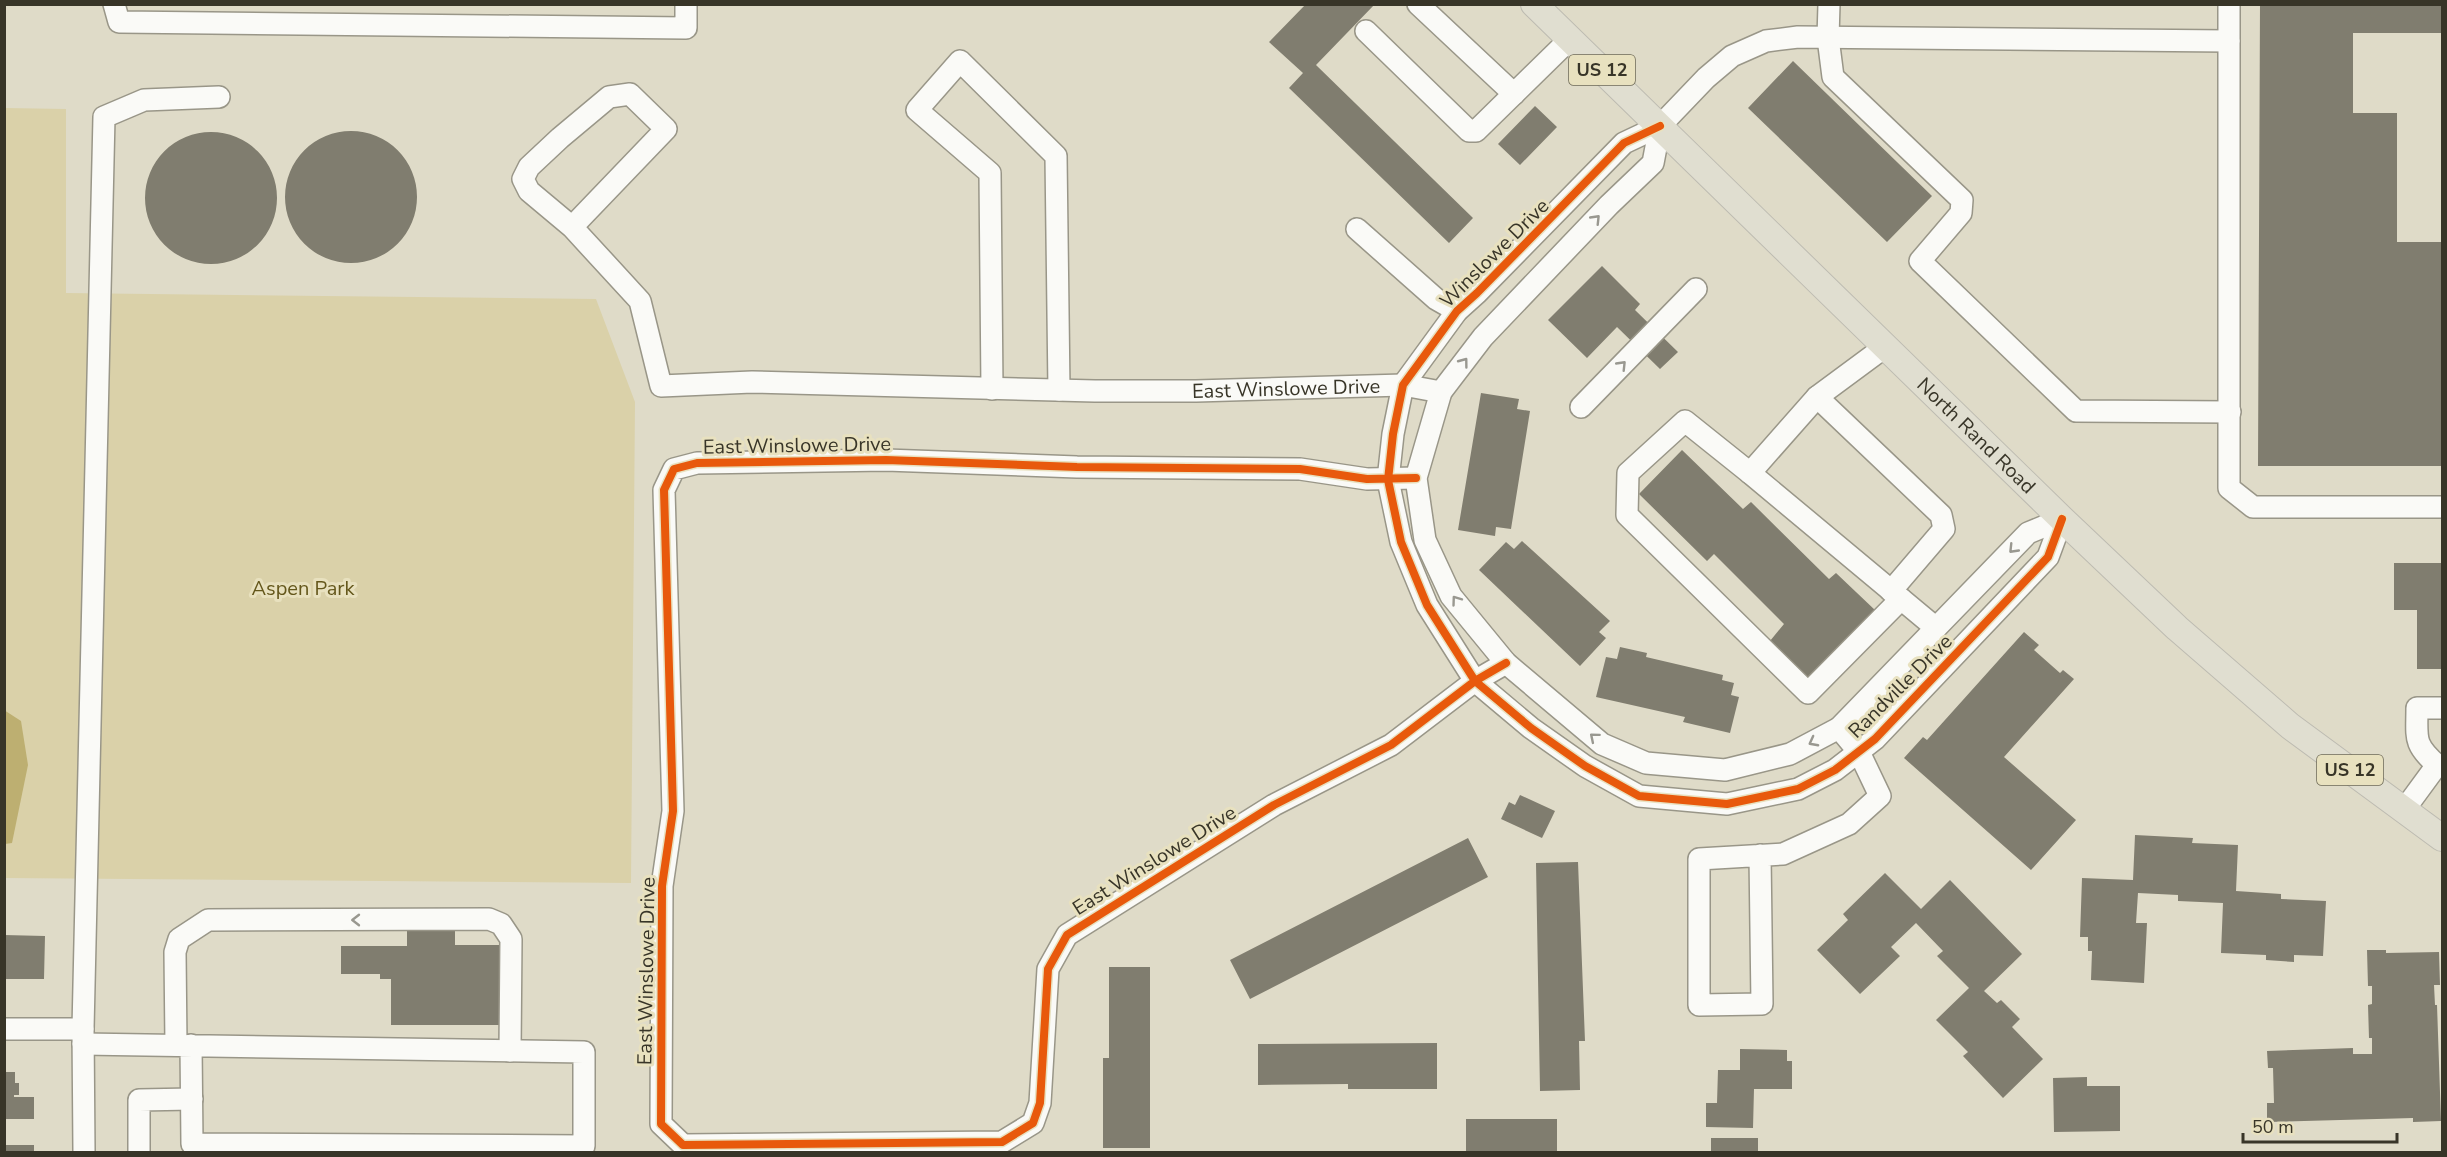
<svg xmlns="http://www.w3.org/2000/svg" width="2447" height="1157" font-family="'Nunito Sans',sans-serif">
	<rect width="100%" height="100%" fill="#dfdbc8"/>
	<path fill="#dad1a9" d="M 5,108 L 66,109 L 66,293 L 596,299 L 635,402 L 631,883 L 5,878 Z"/>
	<path fill="#bdaf71" d="M 4,710 L 21,721 L 28,765 L 12,843 L 5,844 Z"/>
	<path fill="#807d6f" d="M 1306,4 L 1375,4 L 1316,65 L 1473,218 L 1449,243 L 1289,88 L 1303,73 L 1269,42 Z
		M 2260,4 L 2442,4 L 2442,33 L 2353,33 L 2353,113 L 2397,113 L 2397,242 L 2442,242 L 2442,466 L 2258,466 Z
		M 1793,61 L 1932,196 L 1887,242 L 1748,108 Z
		M 1535,106 L 1557,127 L 1520,165 L 1498,144 Z
		M285 197a66 66 0 1 1 132 0a66 66 0 1 1-132 0Z
		M145 198a66 66 0 1 1 132 0a66 66 0 1 1-132 0Z
		M 1602,266 L 1640,304 L 1635,310 L 1678,352 L 1660,369 L 1617,327 L 1587,358 L 1548,320 Z
		M 1481,393 L 1519,399 L 1517,409 L 1530,411 L 1511,529 L 1496,527 L 1495,536 L 1458,530 Z
		M 1682,450 L 1743,509 L 1751,502 L 1829,579 L 1836,573 L 1876,611 L 1810,679 L 1770,641 L 1784,624 L 1714,554 L 1707,561 L 1639,494 Z
		M 1522,541 L 1610,621 L 1599,632 L 1606,638 L 1580,666 L 1479,570 L 1506,542 L 1514,549 Z
		M 2394,563 L 2442,563 L 2442,669 L 2417,669 L 2417,610 L 2394,610 Z
		M 2024,632 L 2039,645 L 2034,650 L 2060,673 L 2063,670 L 2074,679 L 2004,757 L 2076,820 L 2031,870 L 1904,758 L 1923,737 L 1927,740 Z
		M 1620,647 L 1647,653 L 1646,657 L 1723,675 L 1722,680 L 1734,683 L 1731,695 L 1739,697 L 1730,733 L 1683,722 L 1685,717 L 1596,697 L 1606,657 L 1617,659 Z
		M 1520,795 L 1555,811 L 1542,838 L 1501,819 L 1509,802 L 1515,805 Z
		M 2135,835 L 2193,838 L 2192,843 L 2238,845 L 2236,891 L 2281,894 L 2281,899 L 2326,901 L 2323,956 L 2294,955 L 2294,962 L 2266,960 L 2266,955 L 2221,953 L 2223,903 L 2178,901 L 2178,895 L 2138,893 L 2136,923 L 2147,923 L 2144,983 L 2091,980 L 2092,951 L 2088,951 L 2088,937 L 2080,937 L 2082,878 L 2133,880 Z
		M 1468,838 L 1488,877 L 1250,999 L 1230,960 Z
		M 1578,862 L 1585,1041 L 1579,1041 L 1580,1090 L 1540,1091 L 1536,863 Z
		M 1885,873 L 1921,909 L 1950,880 L 2022,954 L 1984,991 L 1997,1003 L 2001,1000 L 2020,1019 L 2012,1027 L 2043,1059 L 2003,1098 L 1963,1056 L 1968,1052 L 1936,1020 L 1969,988 L 1937,956 L 1943,951 L 1916,923 L 1891,947 L 1900,956 L 1860,994 L 1817,950 L 1848,920 L 1843,914 Z
		M 407,927 L 455,927 L 455,945 L 500,945 L 500,1025 L 391,1025 L 391,979 L 380,979 L 380,974 L 341,974 L 341,946 L 407,946 Z
		M 4,935 L 45,936 L 44,979 L 4,979 Z
		M 2367,950 L 2386,950 L 2386,953 L 2439,952 L 2440,985 L 2434,985 L 2435,1005 L 2437,1005 L 2441,1121 L 2413,1122 L 2413,1118 L 2267,1122 L 2267,1103 L 2274,1103 L 2273,1068 L 2268,1068 L 2267,1051 L 2353,1048 L 2353,1054 L 2372,1054 L 2372,1038 L 2369,1038 L 2368,1005 L 2372,1004 L 2372,986 L 2368,986 Z
		M 1109,967 L 1150,967 L 1150,1148 L 1103,1148 L 1103,1058 L 1109,1058 Z
		M 1437,1043 L 1437,1089 L 1348,1089 L 1348,1084 L 1258,1085 L 1258,1044 Z
		M 1740,1049 L 1787,1050 L 1787,1061 L 1792,1061 L 1792,1089 L 1754,1089 L 1753,1128 L 1706,1127 L 1706,1103 L 1717,1103 L 1718,1070 L 1740,1070 Z
		M 4,1072 L 15,1072 L 15,1083 L 19,1083 L 19,1095 L 14,1095 L 14,1097 L 34,1097 L 34,1119 L 4,1119 Z
		M 2087,1077 L 2087,1086 L 2120,1086 L 2120,1131 L 2054,1132 L 2053,1078 Z
		M 1466,1119 L 1557,1119 L 1557,1152 L 1466,1152 Z
		M 1711,1138 L 1758,1138 L 1758,1152 L 1711,1152 Z
		M 4,1145 L 34,1145 L 34,1152 L 4,1152 Z"/>
	<g fill="none" stroke-linecap="round" stroke-linejoin="round">
		<g stroke="#999688" stroke-width="24">
			<g id="minor">
				<path d="M 114,4 L 119,22 L 686,28 L 686,4"/>
				<path d="M 1418,4 L 1514,94"/>
				<path d="M 1829,4 L 1828,38 L 1833,77 L 1962,200 L 1961,213 L 1920,261 L 2076,411 L 2230,412"/>
				<path d="M 2229,4 L 2229,488 L 2253,507 L 2442,507"/>
				<path d="M 1366,31 L 1469,131 L 1476,131 L 1570,39"/>
				<path d="M 1660,126 L 1653,163 L 1609,205 L 1483,337 L 1441,392 L 1416,478 L 1425,540 L 1451,596 L 1506,663 L 1602,744 L 1646,763 L 1725,770 L 1790,754 L 1839,728 L 2028,533 L 2062,519"/>
				<path id="s1" d="M 572,227 L 529,191 L 523,179 L 529,167 L 560,138 L 609,97 L 630,94 L 666,129 L 572,227 L 640,301 L 661,386 L 752,382 L 1095,391 L 1196,391 L 1403,385 L 1441,392"/>
				<path d="M 1357,229 L 1436,299 L 1457,311"/>
				<path d="M 1886,346 L 1817,397 L 1750,473 L 1936,628"/>
				<path d="M 992,389 L 990,173 L 917,110 L 960,61 L 1056,156 L 1059,390"/>
				<path d="M 1817,397 L 1941,515 L 1944,529 L 1891,591"/>
				<path d="M 1581,407 L 1696,289"/>
				<path d="M 1750,473 L 1685,421 L 1628,473 L 1627,515 L 1808,693 L 1901,599"/>
				<path d="M 1416,478 L 1367,479 L 1300,469 L 1077,467 L 886,460 L 697,463 L 674,469 L 664,490 L 673,811 L 662,886 L 661,1124 L 683,1145 L 1002,1142 L 1033,1123 L 1040,1103 L 1048,969 L 1067,935 L 1274,805 L 1391,745 L 1475,681 L 1506,663"/>
				<path d="M 2062,519 L 2048,557 L 1875,739 L 1835,770 L 1798,789 L 1727,804 L 1639,796 L 1585,766 L 1531,728 L 1475,681 L 1427,605 L 1401,542 L 1388,480 L 1393,434 L 1403,385 L 1457,311 L 1477,293 L 1624,143 L 1660,126 L 1706,78 L 1732,56 L 1766,41 L 1798,37 L 2229,41"/>
				<path d="M 2442,708 L 2417,708 C 2417,738 2413,744 2437,765 L 2442,765"/>
				<path d="M 2404,810 L 2437,765"/>
				<path d="M 1760,855 L 1762,1004 L 1699,1005 L 1699,859 L 1783,854 L 1849,824 L 1880,796 L 1859,752 L 1839,728"/>
				<path d="M 4,1029 L 83,1029"/>
				<path d="M 83,1044 L 584,1052 L 584,1146 L 192,1144 L 191,1045"/>
				<path d="M 176,1045 L 175,952 L 179,939 L 208,920 L 489,919 L 501,924 L 511,939 L 510,1051"/>
				<path d="M 84,1152 L 83,1029 L 104,117 L 144,100 L 219,97"/>
				<path d="M 139,1152 L 139,1100 L 192,1099"/>
			</g>
		</g>
		<g stroke="#bdbbb1" stroke-width="28">
			<g id="major">
				<path id="s2" d="M 1534,4 L 2062,519 L 2177,628 L 2290,726 L 2442,838"/>
			</g>
		</g>
		<use href="#minor" stroke="#fafaf7" stroke-width="21"/>
		<use href="#major" stroke="#e0ded0" stroke-width="26"/>
		<g stroke="#e8e1bf" stroke-width="11">
			<path id="cycleway" d="M 1660,126 L 1624,143 L 1477,293 L 1457,311 L 1403,385 L 1393,434 L 1388,480 L 1401,542 L 1427,605 L 1475,681 L 1531,728 L 1585,766 L 1639,796 L 1727,804 L 1798,789 L 1835,770 L 1875,739 L 2048,557 L 2062,519
				M 1416,478 L 1367,479 L 1300,469 L 1077,467 L 886,460 L 697,463 L 674,469 L 664,490 L 673,811 L 662,886 L 661,1124 L 683,1145 L 1002,1142 L 1033,1123 L 1040,1103 L 1048,969 L 1067,935 L 1274,805 L 1391,745 L 1475,681 L 1506,663"/>
		</g>
		<use href="#cycleway" stroke="#e8590c" stroke-width="8"/>
	</g>
	<defs><path id="oneway-chevron" d="M-2-3.5L2.5 0L-2 3.5" fill="none" stroke-width="1.6" stroke-linecap="round" stroke-linejoin="round" transform="scale(1.5)"/></defs>
	<g stroke="#999890">
		<use href="#oneway-chevron" transform="translate(1596 219) rotate(-46)"/>
		<use href="#oneway-chevron" transform="translate(1464 362) rotate(-53)"/>
		<use href="#oneway-chevron" transform="translate(1622 365) rotate(-46)"/>
		<use href="#oneway-chevron" transform="translate(2013 549) rotate(134)"/>
		<use href="#oneway-chevron" transform="translate(1456 600) rotate(-126)"/>
		<use href="#oneway-chevron" transform="translate(1594 737) rotate(-140)"/>
		<use href="#oneway-chevron" transform="translate(1813 742) rotate(152)"/>
		<use href="#oneway-chevron" transform="translate(356 920) rotate(180)"/>
	</g>
	<g text-anchor="middle" stroke-width="6" stroke-linejoin="round" paint-order="stroke">
		<g fill="#e8e1bf" stroke="#6d6955" stroke-width="1.5">
			<rect x="1569" y="55" width="66" height="30" rx="4.5"/>
			<rect x="2317" y="755" width="66" height="30" rx="4.5"/>
		</g>
		<g font-size="18" font-weight="bold" fill="#383528">
			<text x="1602" y="76">US 12</text>
			<text x="2350" y="776">US 12</text>
		</g>
		<g font-size="20" fill="#383528" stroke="#e8e1bf">
			<text transform="translate(1494 253) rotate(-45)" y="7">Winslowe Drive</text>
			<text dy="7" stroke="none"><textPath href="#s1" startOffset="1210">East Winslowe Drive</textPath></text>
			<text dy="7" stroke="none"><textPath href="#s2" startOffset="618">North Rand Road</textPath></text>
			<text transform="translate(797 445) rotate(-1)" y="7">East Winslowe Drive</text>
			<text transform="translate(1900 686) rotate(-45)" y="7">Randville Drive</text>
			<text transform="translate(1154 860) rotate(-32)" y="7">East Winslowe Drive</text>
			<text transform="translate(646 971) rotate(-89)" y="7">East Winslowe Drive</text>
		</g>
		<g font-size="20" fill="#64571b" stroke="#e8e1bf">
			<text x="303" y="595">Aspen Park</text>
		</g>
	</g>
	<rect width="2447" height="1157" fill="none" stroke="#383528" stroke-width="12"/>
	<path d="M2243 1133v9h154v-9" fill="none" stroke="#383528" stroke-width="3"/>
	<text x="2252" y="1133" font-size="18" fill="#383528" stroke="#e8e1bf" stroke-width="4.5" paint-order="stroke">50 m</text>
</svg>
